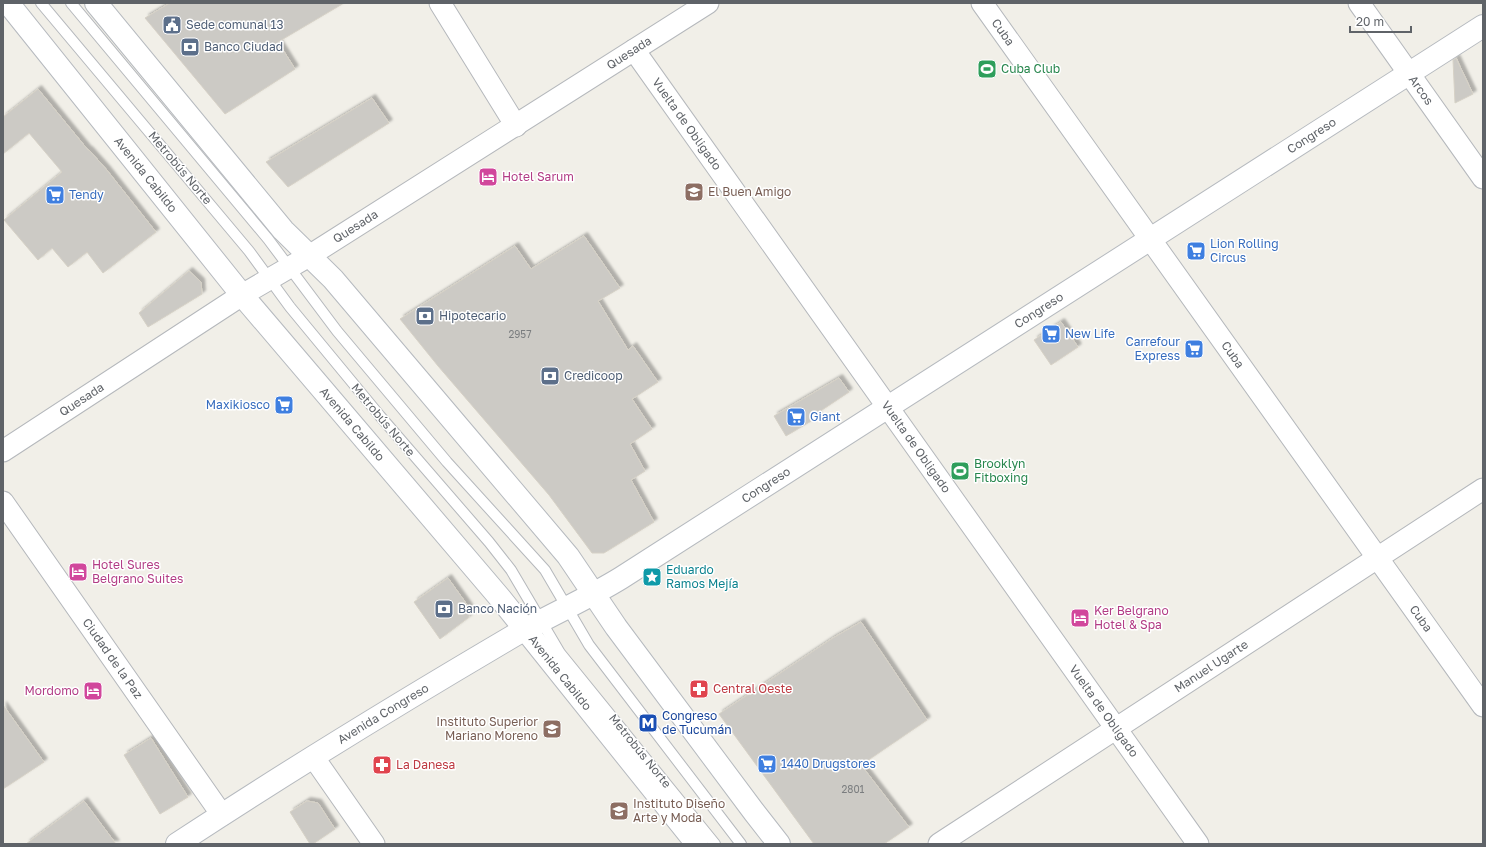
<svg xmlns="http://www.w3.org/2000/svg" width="1486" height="847" font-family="'Golos Text',sans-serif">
	<defs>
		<filter id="shadow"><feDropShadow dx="3.5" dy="-3.5" stdDeviation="1" flood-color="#0004"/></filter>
	</defs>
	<rect width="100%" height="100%" fill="#f1efe8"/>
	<path fill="#cccac5" stroke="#d6d1c6" filter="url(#shadow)" d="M 170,3 L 344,3 L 278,42 L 295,69 L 225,114 L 145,18 Z
		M 1456,58 L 1473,94 L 1455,103 L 1453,60 Z
		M 38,89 L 88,150 L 89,150 L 106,169 L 156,232 L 103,273 L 87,252 L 68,267 L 52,248 L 38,260 L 4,220 L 62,172 L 29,133 L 3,154 L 3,117 Z
		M 372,98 L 389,123 L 288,187 L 266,162 Z
		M 584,236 L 620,288 L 598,301 L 628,350 L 633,346 L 658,382 L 632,399 L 652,429 L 630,444 L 645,471 L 631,480 L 654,522 L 604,553 L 592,553 L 549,495 L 438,366 L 400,319 L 515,246 L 531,269 Z
		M 189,271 L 201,282 L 202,294 L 148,327 L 139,313 Z
		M 1061,322 L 1078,347 L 1051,365 L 1034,340 Z
		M 839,378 L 849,392 L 816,414 L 818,417 L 786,436 L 774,416 Z
		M 448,578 L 468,606 L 471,612 L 468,618 L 440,639 L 414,602 Z
		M 861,622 L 927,720 L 861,765 L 909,827 L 884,844 L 814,844 L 719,714 L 833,638 Z
		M 3,705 L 44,762 L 3,789 Z
		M 151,738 L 188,797 L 160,814 L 124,755 Z
		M 84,801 L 116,844 L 26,844 Z
		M 307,801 L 318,803 L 335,829 L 313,844 L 310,844 L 290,812 Z"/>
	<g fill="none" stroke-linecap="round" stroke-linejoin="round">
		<g stroke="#b5b8bc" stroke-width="12">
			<path id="lane" d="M 41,3 L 249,251 L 290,307 L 380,416 L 489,542 L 511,570 L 560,653 L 715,844
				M 71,3 L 268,239 L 337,331 L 447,462 L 545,570 L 589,645 L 741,844"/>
		</g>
		<g stroke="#b5b8bc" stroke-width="23">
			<g id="street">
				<path d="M 440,3 L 516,126"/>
				<path id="s1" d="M 982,3 L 1483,706"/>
				<path id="s2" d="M 1359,3 L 1483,178"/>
				<path id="s3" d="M 634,50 L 1198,844"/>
				<path id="s4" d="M 3,451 L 242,295 L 309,256 L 708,3"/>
				<path id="s5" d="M 3,502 L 222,815"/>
				<path d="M 314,758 L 374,844"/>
				<path id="s6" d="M 939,844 L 1483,489"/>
			</g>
		</g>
		<g stroke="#b6babf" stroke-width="24">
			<g id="secondary">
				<path id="s7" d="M 8,3 L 242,295 L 500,598 L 697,844"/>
				<path d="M 96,3 L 283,230 L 333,279 L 568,556 L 616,627 L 754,812 L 779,844"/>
				<path id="s8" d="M 177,844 C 288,771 401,702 515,635 C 550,615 587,599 621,578 L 1483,26"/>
			</g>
		</g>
		<use href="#lane" stroke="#fff" stroke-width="10"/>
		<use href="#street" stroke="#fff" stroke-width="21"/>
		<use href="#secondary" stroke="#fff" stroke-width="22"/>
	</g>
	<defs>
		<g id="civic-square" transform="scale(1)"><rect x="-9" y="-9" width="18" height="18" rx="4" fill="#5c6f8a" stroke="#fff"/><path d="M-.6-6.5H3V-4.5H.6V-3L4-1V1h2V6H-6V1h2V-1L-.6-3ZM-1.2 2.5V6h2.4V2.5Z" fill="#fff"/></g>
		<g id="bank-square" transform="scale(1)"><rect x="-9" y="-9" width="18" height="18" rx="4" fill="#5c6f8a" stroke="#fff"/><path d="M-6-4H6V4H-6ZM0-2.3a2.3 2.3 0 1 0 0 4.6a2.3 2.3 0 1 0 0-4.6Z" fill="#fff"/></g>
		<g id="stadium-square" transform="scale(1)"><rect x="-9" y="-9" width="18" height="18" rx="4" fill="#2e9e5b" stroke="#fff"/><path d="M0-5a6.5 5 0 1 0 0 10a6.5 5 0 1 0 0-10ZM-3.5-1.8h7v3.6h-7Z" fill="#fff"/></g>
		<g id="hotel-square" transform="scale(1)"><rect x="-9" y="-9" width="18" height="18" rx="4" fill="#d1479c" stroke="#fff"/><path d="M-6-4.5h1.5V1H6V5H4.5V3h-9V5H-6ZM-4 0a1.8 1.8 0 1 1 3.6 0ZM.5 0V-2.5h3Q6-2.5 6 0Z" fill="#fff"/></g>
		<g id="school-square" transform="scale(1)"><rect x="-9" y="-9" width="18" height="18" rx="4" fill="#8d6e63" stroke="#fff"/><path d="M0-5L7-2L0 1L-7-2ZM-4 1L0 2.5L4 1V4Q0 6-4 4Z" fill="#fff"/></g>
		<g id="supermarket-square" transform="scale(1)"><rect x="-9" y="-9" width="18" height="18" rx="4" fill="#3f7fe0" stroke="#fff"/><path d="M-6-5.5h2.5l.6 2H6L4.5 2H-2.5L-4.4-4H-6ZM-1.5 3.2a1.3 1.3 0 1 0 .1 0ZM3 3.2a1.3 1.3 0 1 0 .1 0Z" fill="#fff"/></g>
		<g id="sight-square" transform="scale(1)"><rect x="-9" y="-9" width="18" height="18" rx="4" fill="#0f9aa8" stroke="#fff"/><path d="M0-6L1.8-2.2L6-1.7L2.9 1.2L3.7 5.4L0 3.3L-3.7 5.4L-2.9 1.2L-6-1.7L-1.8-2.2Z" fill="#fff"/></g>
		<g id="pharmacy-square" transform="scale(1)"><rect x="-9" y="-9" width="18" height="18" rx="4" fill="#e0444e" stroke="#fff"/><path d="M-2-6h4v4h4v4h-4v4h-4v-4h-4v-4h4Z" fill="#fff"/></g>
		<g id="metro-square" transform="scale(1)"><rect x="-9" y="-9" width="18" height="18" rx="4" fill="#1a4fb4" stroke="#fff"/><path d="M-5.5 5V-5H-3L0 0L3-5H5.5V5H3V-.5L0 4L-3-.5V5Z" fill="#fff"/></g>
		<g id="university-square" transform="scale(1)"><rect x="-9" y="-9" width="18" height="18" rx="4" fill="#8d6e63" stroke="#fff"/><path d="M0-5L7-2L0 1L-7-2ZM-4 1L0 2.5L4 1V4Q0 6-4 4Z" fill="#fff"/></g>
	</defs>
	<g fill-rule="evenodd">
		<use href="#civic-square" x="172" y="25"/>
		<use href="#bank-square" x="190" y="47"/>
		<use href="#stadium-square" x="987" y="69"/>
		<use href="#hotel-square" x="488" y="177"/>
		<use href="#school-square" x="694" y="192"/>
		<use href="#supermarket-square" x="55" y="195"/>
		<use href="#supermarket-square" x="1196" y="251"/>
		<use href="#bank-square" x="425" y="316"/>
		<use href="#supermarket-square" x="1051" y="334"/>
		<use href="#supermarket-square" x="1194" y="349"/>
		<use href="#bank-square" x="550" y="376"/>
		<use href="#supermarket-square" x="284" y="405"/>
		<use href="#supermarket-square" x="796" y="417"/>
		<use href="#stadium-square" x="960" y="471"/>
		<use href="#hotel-square" x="78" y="572"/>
		<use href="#sight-square" x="652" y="577"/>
		<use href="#bank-square" x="444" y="609"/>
		<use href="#hotel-square" x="1080" y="618"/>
		<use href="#pharmacy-square" x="699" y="689"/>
		<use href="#hotel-square" x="93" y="691"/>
		<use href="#metro-square" x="648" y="723"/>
		<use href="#university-square" x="552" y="729"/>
		<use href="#supermarket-square" x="767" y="764"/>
		<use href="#pharmacy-square" x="382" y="765"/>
		<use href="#university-square" x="619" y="811"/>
	</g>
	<g text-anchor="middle" stroke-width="3" stroke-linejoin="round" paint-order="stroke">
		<g font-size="10" fill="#7a7d7f">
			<text x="520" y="338">2957</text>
			<text x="853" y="793">2801</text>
		</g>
		<g font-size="12" fill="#4e5e75" stroke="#fff" text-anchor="start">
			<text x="186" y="29">Sede comunal 13</text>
			<text x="204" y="51">Banco Ciudad</text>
			<text x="439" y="320">Hipotecario</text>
			<text x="564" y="380">Credicoop</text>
			<text x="458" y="613">Banco Nación</text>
		</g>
		<g font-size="12" fill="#5f6368" stroke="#fff">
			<text dy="4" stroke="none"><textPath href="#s1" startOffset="36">Cuba</textPath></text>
			<text dy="4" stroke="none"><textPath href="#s4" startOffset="742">Quesada</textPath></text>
			<text dy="4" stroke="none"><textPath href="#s2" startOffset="107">Arcos</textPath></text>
			<text dy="4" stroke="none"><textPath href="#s3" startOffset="91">Vuelta de Obligado</textPath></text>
			<text dy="4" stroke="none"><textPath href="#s8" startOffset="1338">Congreso</textPath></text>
			<text transform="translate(180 168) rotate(50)" y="4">Metrobús Norte</text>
			<text dy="4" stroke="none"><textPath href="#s7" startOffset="220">Avenida Cabildo</textPath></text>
			<text dy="4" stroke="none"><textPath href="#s4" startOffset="418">Quesada</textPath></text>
			<text dy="4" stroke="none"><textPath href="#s8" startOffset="1014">Congreso</textPath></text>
			<text dy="4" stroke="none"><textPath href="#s1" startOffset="432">Cuba</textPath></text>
			<text dy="4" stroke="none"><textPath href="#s4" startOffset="94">Quesada</textPath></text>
			<text transform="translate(383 420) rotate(50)" y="4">Metrobús Norte</text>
			<text dy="4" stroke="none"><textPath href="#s7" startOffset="544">Avenida Cabildo</textPath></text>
			<text dy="4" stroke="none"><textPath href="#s3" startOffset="487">Vuelta de Obligado</textPath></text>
			<text dy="4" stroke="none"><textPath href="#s8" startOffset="690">Congreso</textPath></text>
			<text dy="4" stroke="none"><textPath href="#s1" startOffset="756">Cuba</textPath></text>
			<text dy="4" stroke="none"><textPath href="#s5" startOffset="191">Ciudad de la Paz</textPath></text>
			<text dy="4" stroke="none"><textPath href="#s6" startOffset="325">Manuel Ugarte</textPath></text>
			<text dy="4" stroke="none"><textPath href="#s7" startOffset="868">Avenida Cabildo</textPath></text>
			<text dy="4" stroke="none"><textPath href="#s3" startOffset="811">Vuelta de Obligado</textPath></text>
			<text dy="4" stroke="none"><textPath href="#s8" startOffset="244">Avenida Congreso</textPath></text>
			<text transform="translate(640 751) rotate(51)" y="4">Metrobús Norte</text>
		</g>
		<g font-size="12" fill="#27864d" stroke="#fff" text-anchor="start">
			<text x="1001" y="73">Cuba Club</text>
			<text x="974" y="468">Brooklyn<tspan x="974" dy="14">Fitboxing</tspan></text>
		</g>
		<g font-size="12" fill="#b23c85" stroke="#fff" text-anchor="start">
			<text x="502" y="181">Hotel Sarum</text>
			<text x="92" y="569">Hotel Sures<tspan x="92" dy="14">Belgrano Suites</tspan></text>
			<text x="1094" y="615">Ker Belgrano<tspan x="1094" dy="14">Hotel &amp; Spa</tspan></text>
			<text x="79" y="695" text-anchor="end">Mordomo</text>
		</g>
		<g font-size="12" fill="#785e54" stroke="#fff" text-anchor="start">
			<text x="708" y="196">El Buen Amigo</text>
			<text x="538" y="726" text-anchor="end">Instituto Superior<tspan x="538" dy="14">Mariano Moreno</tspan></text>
			<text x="633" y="808">Instituto Diseño<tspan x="633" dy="14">Arte y Moda</tspan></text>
		</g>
		<g font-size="12" fill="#366cbe" stroke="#fff" text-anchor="start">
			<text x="69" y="199">Tendy</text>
			<text x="1210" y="248">Lion Rolling<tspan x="1210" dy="14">Circus</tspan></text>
			<text x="1065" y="338">New Life</text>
			<text x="1180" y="346" text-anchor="end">Carrefour<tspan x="1180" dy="14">Express</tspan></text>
			<text x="270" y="409" text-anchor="end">Maxikiosco</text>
			<text x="810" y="421">Giant</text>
			<text x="781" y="768">1440 Drugstores</text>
		</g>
		<g font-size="12" fill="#0d838f" stroke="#fff" text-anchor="start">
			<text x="666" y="574">Eduardo<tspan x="666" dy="14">Ramos Mejía</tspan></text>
		</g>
		<g font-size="12" fill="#be3a42" stroke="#fff" text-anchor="start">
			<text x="713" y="693">Central Oeste</text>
			<text x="396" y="769">La Danesa</text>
		</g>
		<g font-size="12" fill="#164399" stroke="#fff" text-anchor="start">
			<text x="662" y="720">Congreso<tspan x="662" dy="14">de Tucumán</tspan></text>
		</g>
	</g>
	<rect width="1486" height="847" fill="none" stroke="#5f6368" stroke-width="8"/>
	<path d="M1350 26v6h61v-6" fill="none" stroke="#5f6368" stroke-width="2"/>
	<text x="1356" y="26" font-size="12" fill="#5f6368" stroke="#ffffff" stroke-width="3" paint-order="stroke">20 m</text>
</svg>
